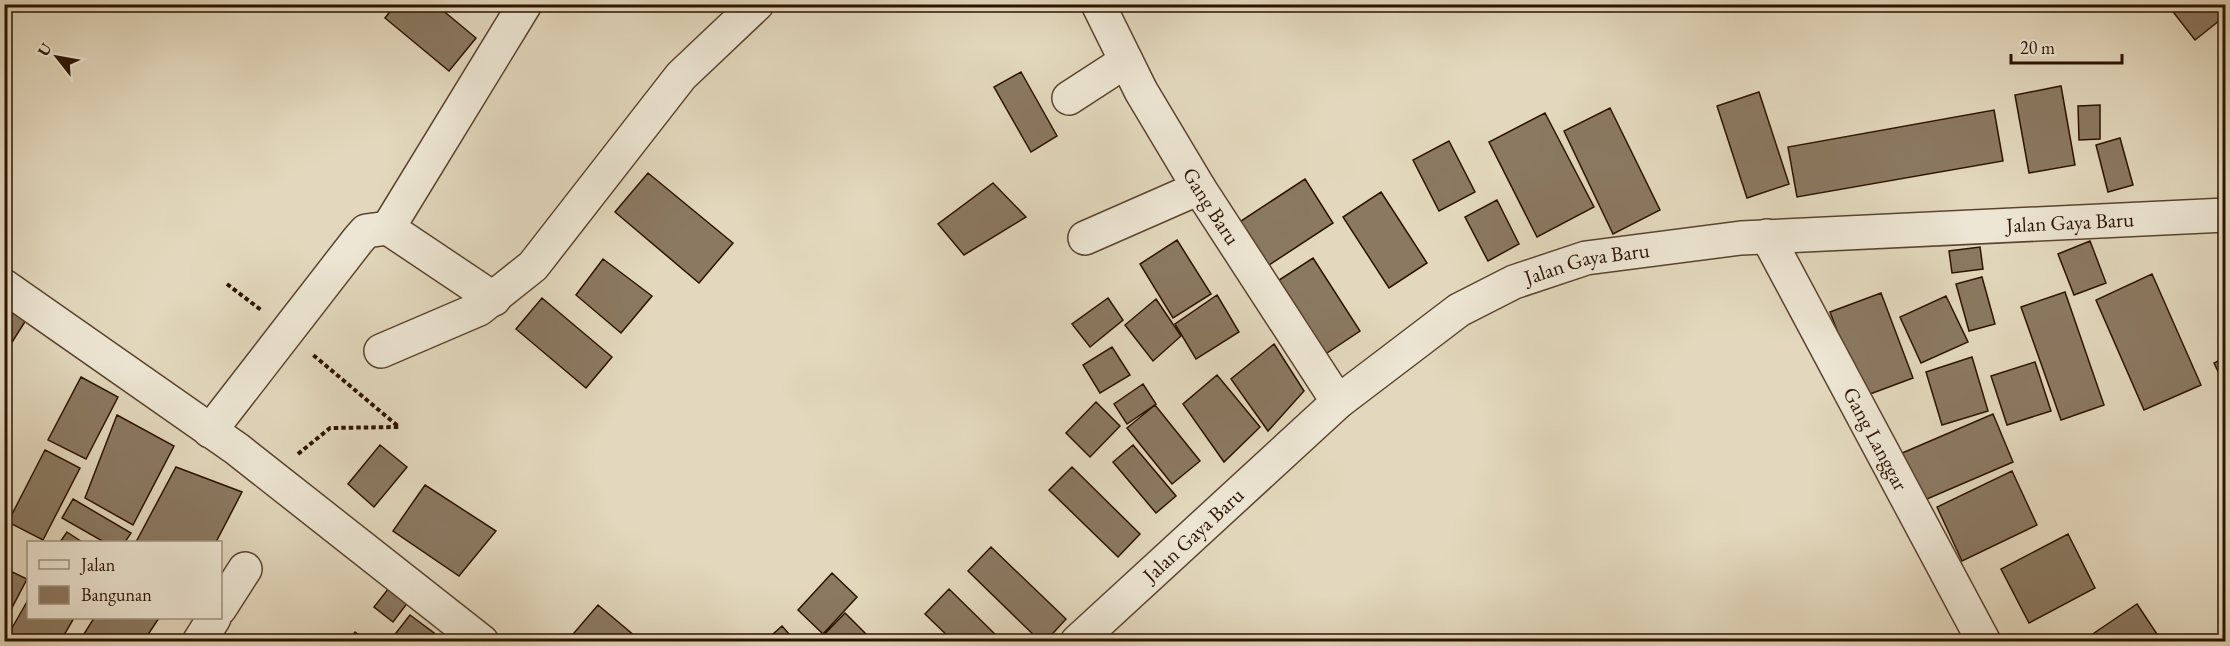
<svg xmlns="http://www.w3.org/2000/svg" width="2230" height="646" font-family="'EB Garamond',serif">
	<rect width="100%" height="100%" fill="#e3d8bd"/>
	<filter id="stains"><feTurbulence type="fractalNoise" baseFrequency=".00333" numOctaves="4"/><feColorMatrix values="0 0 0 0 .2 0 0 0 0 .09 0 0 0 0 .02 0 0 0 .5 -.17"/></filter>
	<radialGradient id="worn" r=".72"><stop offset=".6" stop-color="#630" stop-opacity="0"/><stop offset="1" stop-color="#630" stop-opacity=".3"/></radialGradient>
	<path fill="#8b7962" stroke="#2c1300" stroke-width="1.5" d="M 396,4 L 435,4 L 476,38 L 449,71 L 385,18 Z
		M 2167,4 L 2216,4 L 2225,16 L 2195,40 Z
		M 1021,72 L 1057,136 L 1031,152 L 994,87 Z
		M 2061,86 L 2075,165 L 2029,173 L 2015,95 Z
		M 1759,92 L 1789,184 L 1747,198 L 1717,106 Z
		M 2100,105 L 2100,139 L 2079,140 L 2078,106 Z
		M 1610,108 L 1660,210 L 1613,234 L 1564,131 Z
		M 1994,110 L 2003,161 L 1797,197 L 1788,147 Z
		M 1545,113 L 1594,207 L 1537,237 L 1489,142 Z
		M 2120,138 L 2133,185 L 2108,192 L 2096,145 Z
		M 1449,141 L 1475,192 L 1439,211 L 1413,160 Z
		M 648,173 L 733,243 L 699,283 L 615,212 Z
		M 1305,179 L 1333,223 L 1263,269 L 1235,225 Z
		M 993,183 L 1026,217 L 964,255 L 938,224 Z
		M 1381,192 L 1427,263 L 1389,288 L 1343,217 Z
		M 1497,200 L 1519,244 L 1488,261 L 1465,217 Z
		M 1177,240 L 1211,294 L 1173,318 L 1140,264 Z
		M 2090,241 L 2106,283 L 2074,295 L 2058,254 Z
		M 1980,247 L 1983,269 L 1952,273 L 1949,251 Z
		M 1313,258 L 1360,331 L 1321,357 L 1273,284 Z
		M 603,259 L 652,296 L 621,333 L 576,295 Z
		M 2152,274 L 2201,385 L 2144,410 L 2096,300 Z
		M 1982,277 L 1995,324 L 1969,331 L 1956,284 Z
		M 4,292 L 33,309 L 4,355 Z
		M 2065,292 L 2104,405 L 2061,420 L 2021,307 Z
		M 1881,293 L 1913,378 L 1862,397 L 1830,312 Z
		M 1217,295 L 1239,332 L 1196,359 L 1175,324 Z
		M 1946,296 L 1968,342 L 1921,363 L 1900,317 Z
		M 542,298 L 612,357 L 586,388 L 516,329 Z
		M 1108,298 L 1123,320 L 1090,347 L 1072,324 Z
		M 1156,299 L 1181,336 L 1153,361 L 1125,325 Z
		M 1274,344 L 1304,391 L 1268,431 L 1231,379 Z
		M 1112,347 L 1130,375 L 1100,393 L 1083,365 Z
		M 1972,357 L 1988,411 L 1942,425 L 1926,372 Z
		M 2226,357 L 2226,388 L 2214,363 Z
		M 2035,362 L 2051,411 L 2007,425 L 1991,376 Z
		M 1217,375 L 1260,427 L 1224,462 L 1183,404 Z
		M 81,377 L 118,397 L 86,459 L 48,440 Z
		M 1143,384 L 1156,404 L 1127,424 L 1114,404 Z
		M 1096,402 L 1120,426 L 1090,457 L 1066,433 Z
		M 1155,405 L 1200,461 L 1172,484 L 1127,428 Z
		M 1993,414 L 2013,462 L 1920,502 L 1900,454 Z
		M 117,415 L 174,446 L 133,525 L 85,498 Z
		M 380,445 L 407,467 L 374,507 L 348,484 Z
		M 1133,445 L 1176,496 L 1156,513 L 1113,462 Z
		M 45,450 L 80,468 L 43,540 L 8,522 Z
		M 176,467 L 242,492 L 216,542 L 136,542 Z
		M 1072,467 L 1140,534 L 1118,557 L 1049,490 Z
		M 2012,471 L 2037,525 L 1962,561 L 1937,507 Z
		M 425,485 L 496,531 L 459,576 L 393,531 Z
		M 73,499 L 131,533 L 125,542 L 104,542 L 62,518 Z
		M 67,532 L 82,542 L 60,542 Z
		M 2068,534 L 2095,588 L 2029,623 L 2001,569 Z
		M 991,547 L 1066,619 L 1045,642 L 1041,642 L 968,571 Z
		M 4,568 L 27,579 L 4,623 Z
		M 832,573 L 857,597 L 823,634 L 798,610 Z
		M 396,579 L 415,593 L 393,622 L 374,607 Z
		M 949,589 L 1003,642 L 954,642 L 925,614 Z
		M 28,600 L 28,618 L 74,618 L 60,642 L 4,642 Z
		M 2137,604 L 2159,637 L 2153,642 L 2081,642 Z
		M 598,605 L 642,642 L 568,640 Z
		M 845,613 L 874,642 L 817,642 Z
		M 410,615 L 434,633 L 427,642 L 389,642 Z
		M 94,618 L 159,618 L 143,642 L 79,642 Z
		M 782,626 L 796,642 L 764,642 Z
		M 355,632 L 368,642 L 348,642 Z"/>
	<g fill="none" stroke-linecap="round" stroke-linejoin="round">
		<g stroke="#5a442f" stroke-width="36">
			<g id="minor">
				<path id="s1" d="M 1098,4 L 1141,91 L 1199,188 L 1338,402"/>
				<path d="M 1069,98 L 1126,61"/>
				<path id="s2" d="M 1767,236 L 1984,642"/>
				<path d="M 1085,238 L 1199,188"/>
				<path d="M 4,286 L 237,449 L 482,642"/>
				<path d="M 494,299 L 388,228 L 525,4"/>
				<path d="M 381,351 L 479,309 L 533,266 L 681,76 L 757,4"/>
				<path d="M 210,431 L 358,240 L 366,231 L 388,228"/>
				<path d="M 220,608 L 245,569"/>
				<path d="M 199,642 L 214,618"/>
				<path id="s3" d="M 1077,642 L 1338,402 L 1459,310 L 1514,282 L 1586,258 L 1741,238 L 2226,215"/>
			</g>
		</g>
		<path stroke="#2c1300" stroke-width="4" stroke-dasharray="4.5 3" stroke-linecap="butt" d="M 227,284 L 261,310
			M 298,454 L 330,428 L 399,427 L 312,354"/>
		<use href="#minor" stroke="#ede6d4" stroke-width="33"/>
	</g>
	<g text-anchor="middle" stroke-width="6" stroke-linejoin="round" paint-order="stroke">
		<g font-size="21" fill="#2c1300" stroke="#ede6d4">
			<text dy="7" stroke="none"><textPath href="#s1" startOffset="232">Gang Baru</textPath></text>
			<text dy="7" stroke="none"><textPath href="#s3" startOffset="1130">Jalan Gaya Baru</textPath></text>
			<text dy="7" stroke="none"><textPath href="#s3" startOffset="644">Jalan Gaya Baru</textPath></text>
			<text dy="7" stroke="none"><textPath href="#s2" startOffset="230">Gang Langgar</textPath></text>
			<text dy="7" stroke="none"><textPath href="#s3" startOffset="158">Jalan Gaya Baru</textPath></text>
		</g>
	</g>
	<rect width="2230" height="646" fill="none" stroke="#e3d8bd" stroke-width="24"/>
	<rect x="6" y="6" width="2218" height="634" fill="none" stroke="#2c1300" stroke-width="3"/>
	<rect x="12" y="12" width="2206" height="622" fill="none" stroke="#2c1300" stroke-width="1.5"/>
	<rect x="27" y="541" width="195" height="78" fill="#ede6d4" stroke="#a0927f" stroke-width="1.5"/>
	<rect x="39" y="560" width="30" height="9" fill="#ede6d4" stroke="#a0927f" stroke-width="1.5"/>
	<text x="81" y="571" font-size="18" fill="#2c1300">Jalan</text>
	<rect x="39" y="586" width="30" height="18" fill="#8b7962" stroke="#a0927f" stroke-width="1.5"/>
	<text x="81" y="601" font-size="18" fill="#2c1300">Bangunan</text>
	<g transform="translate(57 57) rotate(301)" stroke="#ede6d4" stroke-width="4.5" paint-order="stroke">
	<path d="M0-4.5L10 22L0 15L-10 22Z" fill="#2c1300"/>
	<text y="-9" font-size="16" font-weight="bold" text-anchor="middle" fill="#2c1300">U</text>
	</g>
	<path d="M2011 54v9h111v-9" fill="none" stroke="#2c1300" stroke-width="3"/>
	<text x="2020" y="54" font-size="18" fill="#2c1300" stroke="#ede6d4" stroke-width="4.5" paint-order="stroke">20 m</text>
	<rect width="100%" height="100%" filter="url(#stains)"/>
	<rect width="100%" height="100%" fill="url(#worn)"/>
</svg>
